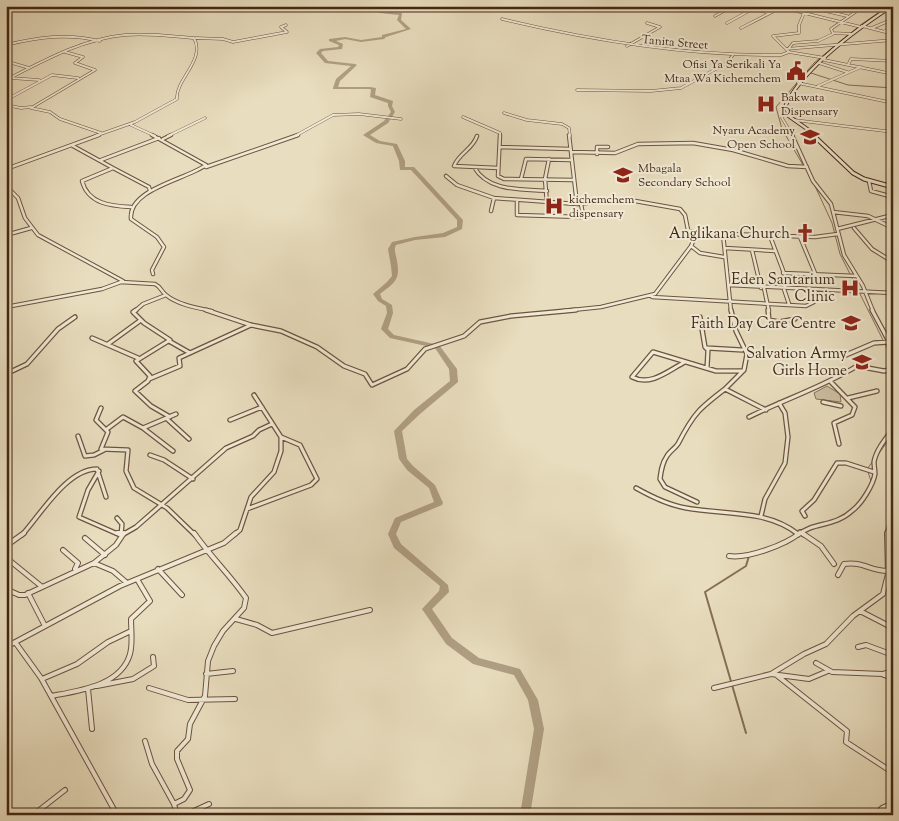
<svg xmlns="http://www.w3.org/2000/svg" width="899" height="821" font-family="'Sorts Mill Goudy',serif">
	<rect width="100%" height="100%" fill="#e8ddbe"/>
	<filter id="stains"><feTurbulence type="fractalNoise" baseFrequency=".004" numOctaves="4"/><feColorMatrix values="0 0 0 0 .2 0 0 0 0 .09 0 0 0 0 .02 0 0 0 .5 -.17"/></filter>
	<radialGradient id="worn" r=".72"><stop offset=".6" stop-color="#630" stop-opacity="0"/><stop offset="1" stop-color="#630" stop-opacity=".3"/></radialGradient>
	<path fill="#ccbea1" stroke="#88725a" d="M 827,386 L 840,394 L 841,402 L 816,399 L 814,393 Z"/>
	<g fill="none" stroke-linecap="round" stroke-linejoin="round">
		<path stroke="#846f57" stroke-width="1" d="M 883,10 L 889,6
			M 881,15 L 890,9
			M 859,26 L 881,11
			M 850,34 L 858,27
			M 811,73 L 848,85 L 893,88
			M 803,165 L 782,129 L 776,107 L 814,63 L 849,34
			M 815,186 L 832,223 L 840,254 L 893,360
			M 877,456 L 893,434
			M 871,481 L 867,469 L 873,461
			M 860,500 L 869,487"/>
		<path stroke="#846f57" stroke-width="2" d="M 786,544 L 793,540
			M 746,733 L 705,592 L 746,566 L 749,556"/>
		<path fill="#b09f84" fill-rule="evenodd" d="M 362,6 L 368,6 L 381,11 L 402,13 L 401,20 L 411,29 L 386,37 L 384,39 L 361,42 L 345,39 L 336,41 L 343,44 L 342,49 L 323,51 L 321,53 L 328,61 L 355,64 L 357,65 L 340,81 L 338,87 L 370,87 L 376,88 L 375,95 L 393,101 L 392,106 L 395,112 L 388,123 L 370,135 L 380,141 L 397,144 L 405,161 L 405,167 L 414,167 L 463,220 L 462,229 L 445,237 L 415,240 L 396,245 C 394,249 395,251 396,256 C 401,279 397,281 380,294 L 382,299 L 392,305 L 393,313 L 388,329 L 394,335 L 439,345 L 457,369 L 458,382 L 420,414 L 402,431 L 407,459 L 413,466 L 435,485 L 443,503 L 442,505 L 401,522 L 396,534 L 401,544 L 448,585 L 449,592 L 432,609 L 452,638 L 479,658 L 520,669 L 538,700 L 544,729 L 530,815 L 520,815 L 534,729 L 528,700 L 514,675 L 473,664 L 446,644 L 422,609 L 439,591 L 440,586 L 394,548 L 388,534 L 395,518 L 434,502 L 429,488 L 407,470 L 399,459 L 394,431 L 414,410 L 450,381 L 449,369 L 435,348 L 390,338 L 381,329 L 387,313 L 386,306 L 378,301 L 373,294 L 387,282 L 392,276 L 391,266 L 388,249 L 392,242 L 415,237 L 443,233 L 457,227 L 457,220 L 411,170 L 400,170 L 399,161 L 393,146 L 376,143 L 363,135 L 384,121 L 391,112 L 388,106 L 388,103 L 370,97 L 371,90 L 370,89 L 333,89 L 333,88 L 336,79 L 351,66 L 325,63 L 316,53 L 320,49 L 338,47 L 339,45 L 329,41 L 329,39 L 345,37 L 361,40 L 382,37 L 382,35 L 406,29 L 397,20 L 399,15 L 380,13 Z"/>
		<g stroke="#6c543e" stroke-width="3">
			<path id="street-far3" d="M 739,6 L 770,13
				M 804,6 L 847,16
				M 835,6 L 856,11
				M 866,6 L 885,11
				M 780,7 L 861,27
				M 715,16 L 733,6
				M 502,19 C 594,41 686,56 781,55 L 789,52 L 786,49 L 893,40
				M 727,23 L 758,6
				M 862,26 L 893,34
				M 741,28 L 782,7
				M 872,28 L 893,19
				M 885,31 L 893,27
				M 852,34 L 833,33 L 831,29 L 864,6
				M 196,38 L 223,39 L 233,42 L 287,32 L 281,27 L 286,25
				M 6,45 C 38,37 68,33 100,41
				M 627,46 L 660,27 L 647,23
				M 789,48 L 793,43 L 818,41 L 833,34
				M 786,49 L 773,36 L 799,33 L 799,25 L 804,13
				M 65,52 L 83,57 L 75,63 L 95,70 L 31,108 L 50,112 L 60,119 L 101,133
				M 789,52 L 825,58
				M 824,60 L 893,74
				M 819,63 L 847,72
				M 6,65 L 12,63 L 29,68
				M 848,65 L 851,59 L 893,61
				M 11,78 L 39,80
				M 6,80 C 43,61 82,39 125,35 C 148,33 171,36 194,38 C 206,60 175,80 177,99 L 135,122 L 95,136
				M 798,83 L 893,103
				M 818,86 L 861,67
				M 577,90 L 651,91 L 681,88 L 727,63 L 733,55
				M 6,100 L 52,75 L 78,78
				M 6,105 L 21,108 L 31,107
				M 504,113 L 527,120 L 562,124 L 569,128 L 570,136
				M 784,114 L 782,118 L 793,136
				M 463,117 L 500,133 L 500,136
				M 794,120 L 893,132
				M 131,125 L 155,136
				M 168,136 L 205,118
				M 295,136 L 333,115 L 359,114 L 401,119"/>
		</g>
		<g stroke="#6c543e" stroke-width="4.5">
			<path id="street-far2" d="M 152,135 L 206,165 C 185,180 128,189 131,219 L 157,237 L 164,247 L 152,270 L 153,274
				M 500,135 L 498,176 L 504,179 L 573,180
				M 569,135 L 577,204
				M 792,135 L 813,181 L 831,204 L 844,255 L 863,286 L 873,311
				M 477,136 C 473,149 459,153 454,166 L 498,168
				M 163,139 L 171,135
				M 73,146 L 113,168 L 82,181 C 88,204 111,206 131,207
				M 500,147 L 570,149
				M 571,152 L 615,153 L 638,144 L 693,143 L 733,150 L 788,166 L 807,167
				M 597,154 L 597,147 L 608,147
				M 101,160 L 159,138
				M 206,167 L 298,135
				M 474,167 C 488,192 522,189 547,191
				M 113,168 L 149,187 L 150,191
				M 6,169 L 99,135
				M 446,176 L 457,185 L 494,198 L 577,204 L 624,199 L 680,209 L 685,215 L 688,230 L 697,233 L 815,237 L 838,234
				M 521,179 L 526,159 L 571,160
				M 869,181 L 871,191 L 893,197
				M 6,186 L 18,198 L 25,218 L 38,235 L 123,281
				M 517,201 L 517,215 L 581,217 L 583,215 L 581,204
				M 547,204 L 545,179 L 549,159
				M 491,211 L 494,198
				M 833,212 L 868,216 L 893,228
				M 854,228 L 872,249 L 893,262
				M 837,229 L 893,215
				M 723,234 L 731,311
				M 6,235 L 31,228
				M 770,236 L 787,281 L 784,289 L 789,304
				M 800,237 L 815,273
				M 691,246 L 700,253 L 724,257
				M 725,248 L 775,251
				M 752,250 L 761,288
				M 783,273 L 856,276
				M 729,285 L 893,293
				M 764,288 L 769,311
				M 652,297 L 806,306 L 814,302 L 816,289
				M 6,307 L 102,289 L 121,282 L 155,284 C 161,287 161,291 166,295 C 178,305 198,308 212,311
				M 135,311 L 143,304 L 166,295
				M 563,311 L 601,307 L 655,294 L 691,246 L 697,233"/>
		</g>
		<g stroke="#6c543e" stroke-width="5.5">
			<path id="street-far1" d="M 136,310 L 133,312 L 144,323 L 170,340 L 136,361 L 150,376 L 148,381 L 135,391 L 151,406 L 170,417
				M 206,310 L 251,325 L 281,331 L 317,347 L 344,366 L 365,374 L 372,385 L 407,369 L 425,349 L 464,336 L 480,322 L 511,316 L 576,310
				M 731,310 L 736,331 L 747,354 L 744,370 L 725,389 L 766,410
				M 768,310 L 769,320 L 779,322 L 795,319
				M 872,310 L 893,349
				M 700,317 L 705,347 L 708,350 L 707,368
				M 92,338 L 138,358
				M 169,341 L 190,353
				M 108,344 L 141,320
				M 707,348 L 742,350
				M 846,355 L 874,343 L 889,342
				M 685,362 C 669,370 651,387 632,377 L 653,352 L 716,371 L 743,371
				M 6,374 L 27,364 L 58,329 L 75,317
				M 149,379 L 180,366 L 179,358 L 251,325
				M 831,382 L 855,407 L 852,415 L 834,423 L 839,444
				M 848,398 L 877,391
				M 823,402 L 841,406
				M 101,408 L 96,420 L 108,432 L 101,449 L 128,450 L 126,471 L 134,488 L 167,508 L 195,535
				M 749,417 C 785,399 823,387 857,366 L 884,371 L 893,369
				M 167,419 L 189,439
				M 230,420 L 262,407
				M 143,428 L 173,451
				M 107,429 L 123,417 L 143,428 L 176,414
				M 78,436 L 85,456 L 94,455 L 104,450
				M 150,455 L 164,460 L 193,479
				M 99,471 L 88,490 L 79,517 L 120,535
				M 636,488 C 652,497 668,505 686,508 C 724,515 766,509 798,534
				M 697,502 L 665,487 L 660,479 C 661,471 662,463 667,456 C 670,451 677,447 679,442 C 694,413 700,408 725,389
				M 247,509 L 311,485 L 317,479 L 300,445 L 281,437
				M 761,516 L 765,499 L 785,463 L 788,437 L 785,413 L 779,403
				M 805,516 L 802,511 L 814,500 L 837,463 L 846,463 L 874,472
				M 117,518 L 122,524 L 121,535
				M 800,532 L 804,535
				M 22,535 C 41,514 67,469 97,469 L 106,497
				M 122,535 L 136,527 L 226,448 L 253,436 L 259,430 L 272,424
				M 234,535 L 240,530 L 251,497 L 274,472 L 281,451 L 281,437 L 254,395
				M 798,535 C 814,521 834,528 853,510 C 862,503 873,485 875,474 C 875,470 874,466 874,462 C 876,450 886,438 893,429
				M 887,535 L 893,511"/>
		</g>
		<g stroke="#6c543e" stroke-width="6">
			<path id="street" d="M 117,533 L 121,533
				M 802,533 L 821,546 L 834,564
				M 85,538 L 105,555
				M 6,546 L 24,533
				M 63,550 L 78,563 L 75,569
				M 6,551 L 9,560 L 41,586
				M 729,556 C 747,559 785,545 800,533
				M 94,563 L 113,571 L 127,583
				M 158,569 L 182,595
				M 838,575 L 844,564 C 863,561 870,571 888,571
				M 6,589 L 19,595 L 25,595 L 94,563 L 116,545 L 124,533
				M 28,593 L 45,626
				M 860,611 L 893,628
				M 236,619 L 257,625 L 272,633 L 370,610
				M 15,642 L 41,678 L 117,815
				M 6,647 L 120,586 L 224,543 L 236,533
				M 858,647 L 866,645 L 893,655
				M 816,663 L 832,672 L 883,674 L 890,672 L 893,661
				M 206,674 L 233,671
				M 771,674 L 804,654 L 826,644 L 853,616 L 883,594 L 888,574 L 887,533
				M 775,674 L 847,731 L 846,742 L 889,770 L 893,775
				M 884,675 L 893,677
				M 42,679 L 77,664 L 108,642 L 131,631
				M 97,686 L 133,679 L 154,666 L 153,657
				M 149,688 L 188,700 L 235,699
				M 714,688 L 771,674 L 809,679 L 828,671
				M 88,689 L 92,729
				M 51,696 C 78,691 121,686 130,654 C 133,643 131,630 131,619 L 150,601 L 137,579
				M 145,741 L 152,764 L 174,804
				M 33,815 L 65,790
				M 177,815 L 174,804 L 184,799 L 190,790 L 177,759 L 177,751 L 188,739 L 190,724 L 205,696 L 208,661 L 214,646 L 223,631 L 244,608 L 246,598 C 230,575 210,556 194,533
				M 185,815 L 209,804
				M 876,815 L 882,808 L 893,803"/>
		</g>
		<g stroke="#432713" stroke-width="4">
			<path id="secondary-far1" d="M 814,136 L 810,131 L 783,112 C 797,72 857,29 892,6"/>
		</g>
		<g stroke="#432713" stroke-width="5">
			<path id="secondary" d="M 813,135 L 853,173 L 864,179 L 893,187"/>
		</g>
		<use href="#street-far3" stroke="#f0e9d5" stroke-width="2"/>
		<use href="#street-far2" stroke="#f0e9d5" stroke-width="2.5"/>
		<use href="#street-far1" stroke="#f0e9d5" stroke-width="3"/>
		<use href="#street" stroke="#f0e9d5" stroke-width="4"/>
		<use href="#secondary-far1" stroke="#f0e9d5" stroke-width="2.5"/>
		<use href="#secondary" stroke="#f0e9d5" stroke-width="3"/>
	</g>
	<defs>
		<g id="civic-bare" transform="scale(1.5)"><path d="M-.6-6.5H3V-4.5H.6V-3L4-1V1h2V6H-6V1h2V-1L-.6-3ZM-1.2 2.5V6h2.4V2.5Z" fill="#8f2418" stroke="#f0e9d5" stroke-width="2.5" paint-order="stroke"/></g>
		<g id="hospital-bare" transform="scale(1.5)"><path d="M-5-5h3v3.5h4V-5h3V5h-3V1.5h-4V5h-3Z" fill="#8f2418" stroke="#f0e9d5" stroke-width="2.5" paint-order="stroke"/></g>
		<g id="school-bare" transform="scale(1.5)"><path d="M0-5L7-2L0 1L-7-2ZM-4 1L0 2.5L4 1V4Q0 6-4 4Z" fill="#8f2418" stroke="#f0e9d5" stroke-width="2.5" paint-order="stroke"/></g>
		<g id="church-bare" transform="scale(1.5)"><path d="M-1.2-6h2.4v3.5h3.3v2.4h-3.3V6h-2.4V-.1h-3.3v-2.4h3.3Z" fill="#8f2418" stroke="#f0e9d5" stroke-width="2.5" paint-order="stroke"/></g>
	</defs>
	<g fill-rule="evenodd">
		<use href="#civic-bare" x="796" y="71"/>
		<use href="#hospital-bare" x="766" y="104"/>
		<use href="#school-bare" x="810" y="137"/>
		<use href="#school-bare" x="623" y="175"/>
		<use href="#hospital-bare" x="554" y="206"/>
		<use href="#church-bare" x="805" y="233"/>
		<use href="#hospital-bare" x="850" y="288"/>
		<use href="#school-bare" x="851" y="323"/>
		<use href="#school-bare" x="862" y="362"/>
	</g>
	<g text-anchor="middle" stroke-width="4" stroke-linejoin="round" paint-order="stroke">
		<g font-size="12" fill="#432713" stroke="#f0e9d5">
			<text transform="translate(675 42) rotate(5)" y="4">Tanita Street</text>
		</g>
		<g font-size="12" fill="#432713" stroke="#f0e9d5" text-anchor="start">
			<text x="781" y="68" text-anchor="end">Ofisi Ya Serikali Ya<tspan x="781" dy="14">Mtaa Wa Kichemchem</tspan></text>
			<text x="781" y="101">Bakwata<tspan x="781" dy="14">Dispensary</tspan></text>
			<text x="795" y="134" text-anchor="end">Nyaru Academy<tspan x="795" dy="14">Open School</tspan></text>
			<text x="638" y="172">Mbagala<tspan x="638" dy="14">Secondary School</tspan></text>
			<text x="569" y="203">kichemchem<tspan x="569" dy="14">dispensary</tspan></text>
		</g>
		<g font-size="15" fill="#432713" stroke="#f0e9d5" text-anchor="end">
			<text x="790" y="238">Anglikana Church</text>
			<text x="835" y="284">Eden Santarium<tspan x="835" dy="17">Clinic</tspan></text>
			<text x="836" y="328">Faith Day Care Centre</text>
			<text x="847" y="358">Salvation Army<tspan x="847" dy="17">Girls Home</tspan></text>
		</g>
	</g>
	<rect width="899" height="821" fill="none" stroke="#e8ddbe" stroke-width="25"/>
	<rect x="8" y="8" width="884" height="806" fill="none" stroke="#432713" stroke-width="2.5"/>
	<rect x="12" y="12" width="874" height="796" fill="none" stroke="#432713"/>
	<rect width="100%" height="100%" filter="url(#stains)"/>
	<rect width="100%" height="100%" fill="url(#worn)"/>
</svg>
